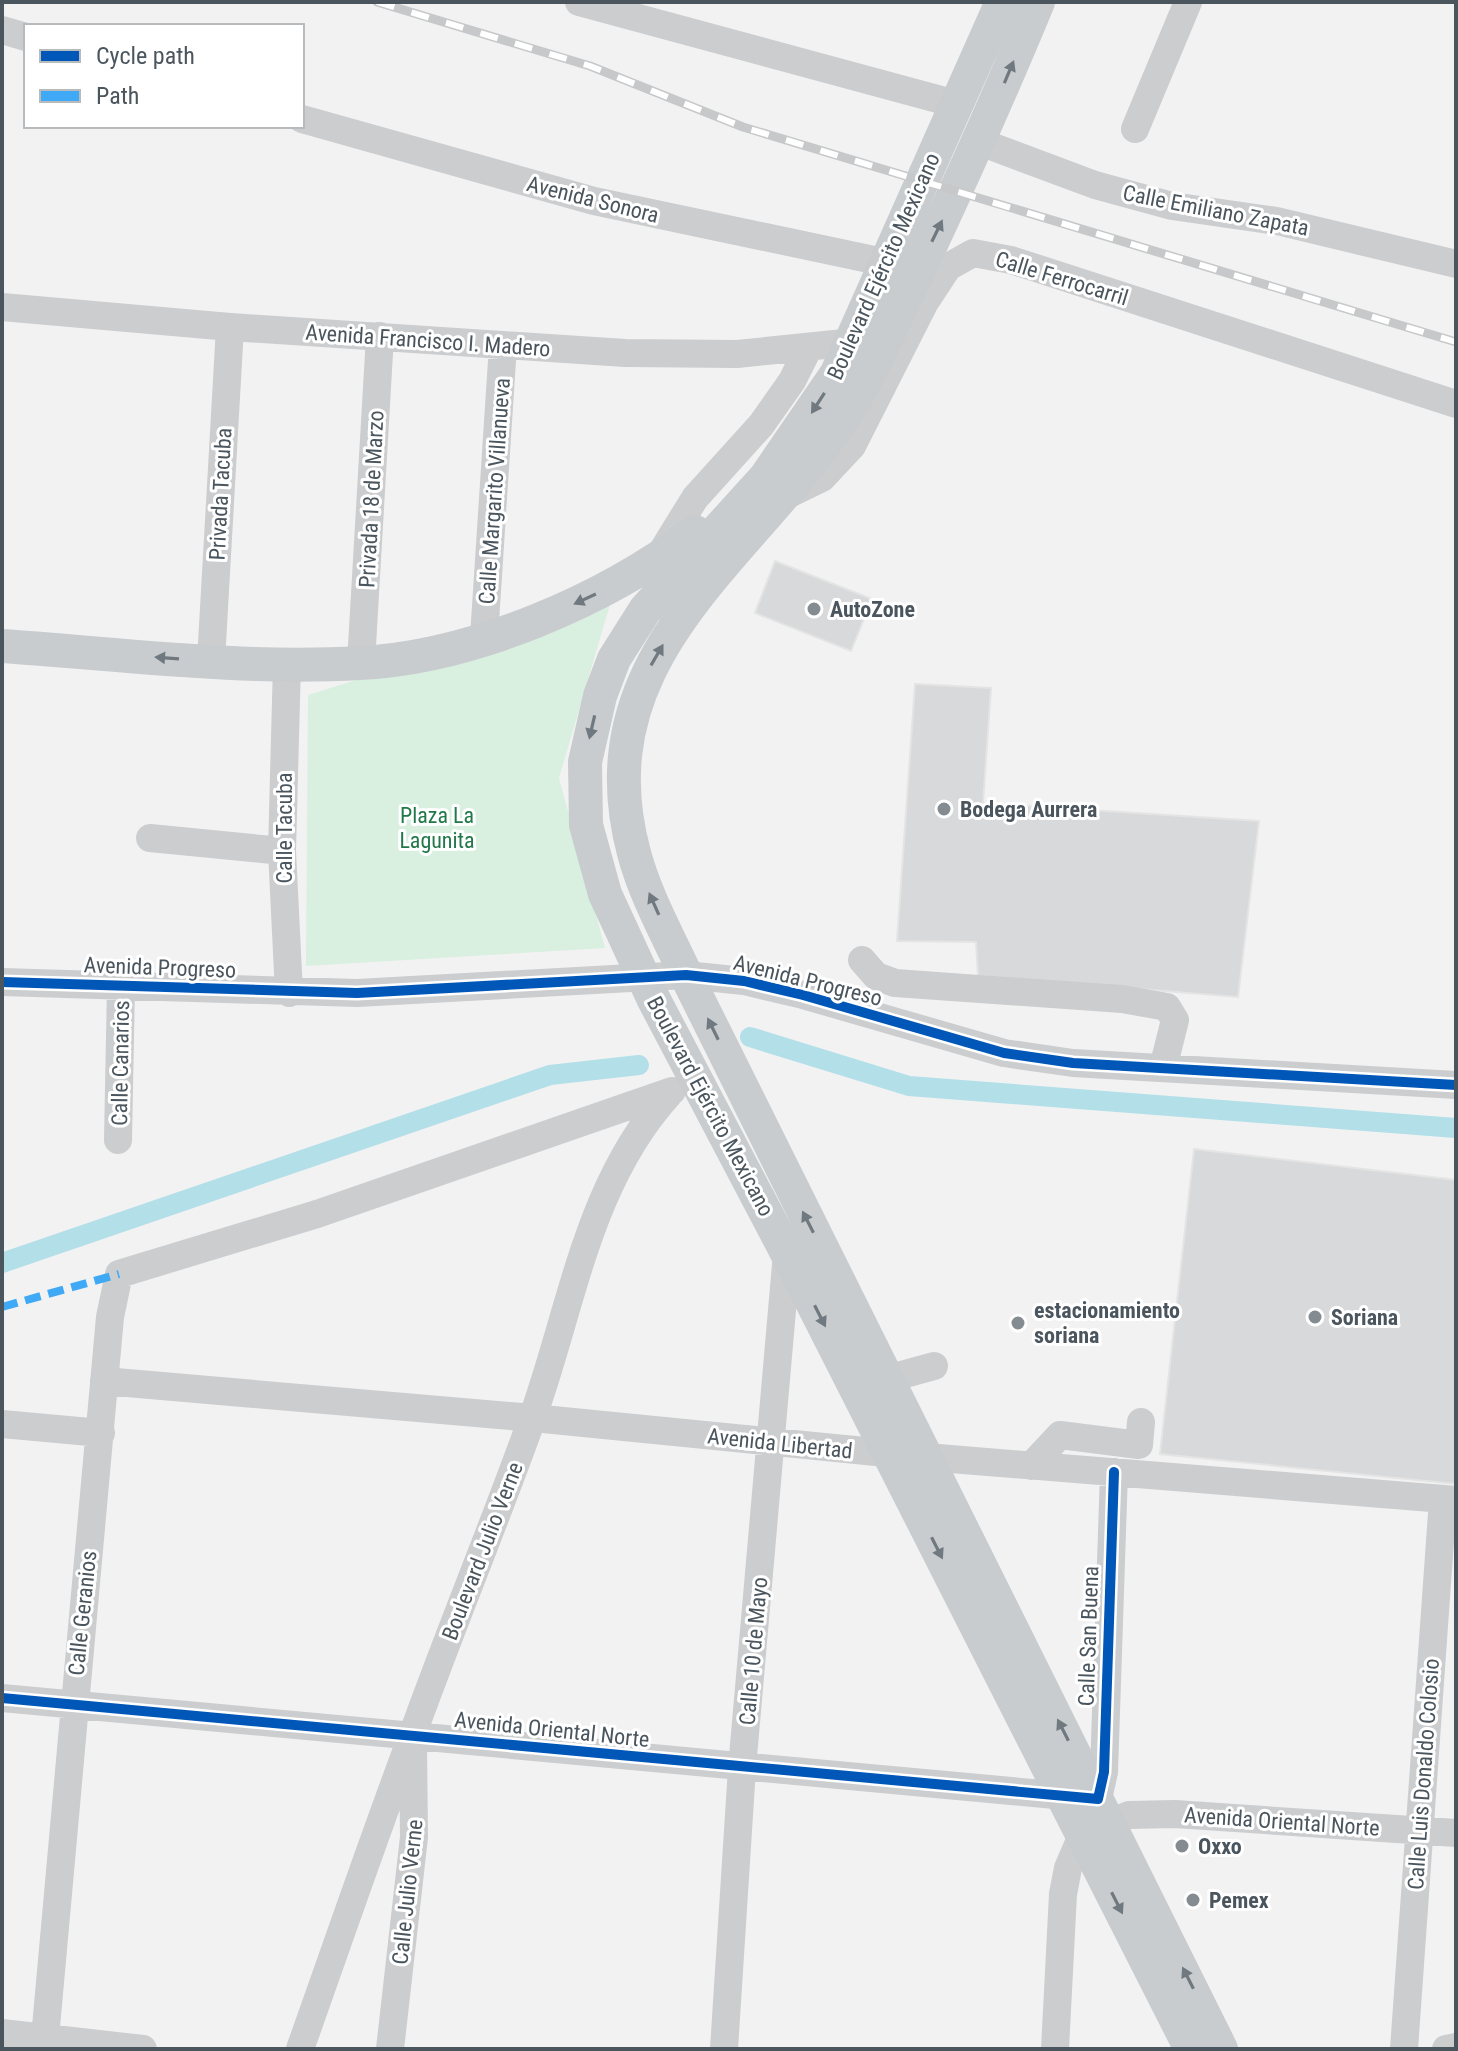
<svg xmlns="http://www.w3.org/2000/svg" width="1458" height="2051" font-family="'Roboto Condensed',sans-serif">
	<rect width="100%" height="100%" fill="#f2f2f2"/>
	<path fill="#d9efe0" d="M 611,601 L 559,778 L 605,948 L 306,966 L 308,695 Z"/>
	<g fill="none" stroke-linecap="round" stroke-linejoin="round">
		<path stroke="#b2dfe8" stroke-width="20" d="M 750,1037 L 909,1086 L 1456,1128
			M 2,1263 L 550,1075 L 639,1065"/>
	</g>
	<path fill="#d8d9da" stroke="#e4e4e4" stroke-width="2" d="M 775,561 L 872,599 L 851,651 L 755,613 Z
		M 915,684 L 991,688 L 983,803 L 1259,821 L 1238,997 L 978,976 L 976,942 L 897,941 Z
		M 1194,1149 L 1456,1180 L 1456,1484 L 1160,1454 Z"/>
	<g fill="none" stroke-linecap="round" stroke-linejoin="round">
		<path stroke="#cccdcf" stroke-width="28" d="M 579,2 L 956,104
			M 2,30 L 26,37
			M 302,119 L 594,201 L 888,263
			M 1135,129 L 1188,2
			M 980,142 L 1095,185 L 1172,206 L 1277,221 L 1456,264
			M 2,307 L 230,327 L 625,353 L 737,354 L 854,342
			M 783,497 L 822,478 L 852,446 L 925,302 L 948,267 L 973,253 L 1011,260 L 1456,404
			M 661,553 L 695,498 L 761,425 L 792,381 L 809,347
			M 484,637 L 503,345
			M 211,661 L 230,327
			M 287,663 L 282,851 L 289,993
			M 361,663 L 380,336
			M 150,838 L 282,851
			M 862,960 L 876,976 L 895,983 L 1122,999 L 1167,1007 L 1175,1020 L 1163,1068
			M 2,982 L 357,993 L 686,975 L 744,981 L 803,995 L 1004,1053 L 1073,1063 L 1456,1085
			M 118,1140 L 121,985
			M 887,1379 L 934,1366
			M 104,1381 L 533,1418 L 926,1457 L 1456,1500
			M 2,1424 L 101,1433
			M 1031,1466 L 1060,1435 L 1139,1445 L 1141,1422
			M 2,1698 L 1098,1799 L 1104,1772 L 1114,1472
			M 2,2033 L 143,2049
			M 44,2049 L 110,1317 L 119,1274 L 317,1214 L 672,1091
			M 300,2049 C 337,1945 373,1840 412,1736 C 450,1630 494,1525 532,1419 C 572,1308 587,1184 669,1094
			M 390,2049 L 414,1837 L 413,1744
			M 724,2049 L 742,1768 L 787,1253
			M 1055,2049 L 1063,1894 L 1068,1868 L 1083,1833 L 1129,1815 L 1175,1814 L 1456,1833
			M 1404,2049 L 1443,1499
			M 1446,2049 L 1456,2047"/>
		<path stroke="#c8ccce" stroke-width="34" d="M 1002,2 L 837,373 L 765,478 L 645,610 L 614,659 L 600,696 L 585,762 L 586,825 L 605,894 L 653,998 L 787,1253 L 1191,2049
			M 1038,2 C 998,99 955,194 910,289 C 891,326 875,367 853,402 C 761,555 579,648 634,853 C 645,895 668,936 686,975 L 1221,2049
			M 2,646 C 120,654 241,670 360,663 C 474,657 605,600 695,532"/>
		<g stroke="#c7c8c9" stroke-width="9">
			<path id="rail" d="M 377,2 L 590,66 L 743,127 L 1456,342"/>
		</g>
		<use href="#rail" stroke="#fff" stroke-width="6" stroke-dasharray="18" stroke-linecap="butt"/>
		<path stroke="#3fa9f5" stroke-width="8" stroke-dasharray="16 8" stroke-linecap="butt" d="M 2,1307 L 119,1274"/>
		<g stroke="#fff" stroke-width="15">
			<path id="cycleway" d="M 2,982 L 357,993 L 686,975 L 744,981 L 803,995 L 1004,1053 L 1073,1063 L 1456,1085
				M 2,1698 L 1098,1799 L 1104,1772 L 1114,1472"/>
		</g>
		<use href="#cycleway" stroke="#0057b8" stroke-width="10"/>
	</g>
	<defs><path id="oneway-solid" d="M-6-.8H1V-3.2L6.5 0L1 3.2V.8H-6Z" transform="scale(2)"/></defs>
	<g fill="#70797f">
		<use href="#oneway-solid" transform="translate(1009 72) rotate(-67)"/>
		<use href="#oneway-solid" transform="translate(937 231) rotate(-64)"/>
		<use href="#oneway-solid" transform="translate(818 403) rotate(123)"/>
		<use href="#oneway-solid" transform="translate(585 599) rotate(155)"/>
		<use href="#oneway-solid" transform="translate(657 655) rotate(-60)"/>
		<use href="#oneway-solid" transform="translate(167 658) rotate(-176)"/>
		<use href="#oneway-solid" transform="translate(592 727) rotate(103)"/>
		<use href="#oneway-solid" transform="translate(654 904) rotate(-114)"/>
		<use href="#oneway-solid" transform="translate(713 1029) rotate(-116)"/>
		<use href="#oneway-solid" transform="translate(808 1222) rotate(-117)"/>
		<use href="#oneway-solid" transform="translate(820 1316) rotate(63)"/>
		<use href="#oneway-solid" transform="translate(937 1548) rotate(63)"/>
		<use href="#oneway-solid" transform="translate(1063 1730) rotate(-117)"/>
		<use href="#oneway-solid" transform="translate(1117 1903) rotate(63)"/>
		<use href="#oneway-solid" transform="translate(1188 1978) rotate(-117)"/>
	</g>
	<g fill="#858c91" stroke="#fff" stroke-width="3">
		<circle cx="814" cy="609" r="8"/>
		<circle cx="944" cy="809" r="8"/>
		<circle cx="1315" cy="1317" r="8"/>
		<circle cx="1018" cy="1323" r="8"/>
		<circle cx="1182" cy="1846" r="8"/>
		<circle cx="1193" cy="1900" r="8"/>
	</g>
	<g text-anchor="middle" stroke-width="6" stroke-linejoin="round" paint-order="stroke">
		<g font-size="22" fill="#4a555d" stroke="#fff">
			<text transform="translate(593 199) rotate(14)" y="8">Avenida Sonora</text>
			<text transform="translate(1216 210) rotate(11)" y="8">Calle Emiliano Zapata</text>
			<text transform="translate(883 266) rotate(-66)" y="8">Boulevard Ejército Mexicano</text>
			<text transform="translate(1062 278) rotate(17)" y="8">Calle Ferrocarril</text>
			<text transform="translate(428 340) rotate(4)" y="8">Avenida Francisco I. Madero</text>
			<text transform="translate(494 491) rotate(-86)" y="8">Calle Margarito Villanueva</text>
			<text transform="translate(220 494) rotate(-87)" y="8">Privada Tacuba</text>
			<text transform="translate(371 499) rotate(-87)" y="8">Privada 18 de Marzo</text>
			<text transform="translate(284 828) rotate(-90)" y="8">Calle Tacuba</text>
			<text transform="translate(160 967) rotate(2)" y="8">Avenida Progreso</text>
			<text transform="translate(808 980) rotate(14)" y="8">Avenida Progreso</text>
			<text transform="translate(120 1063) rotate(-89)" y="8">Calle Canarios</text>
			<text transform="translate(711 1106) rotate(62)" y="8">Boulevard Ejército Mexicano</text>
			<text transform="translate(780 1443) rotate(6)" y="8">Avenida Libertad</text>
			<text transform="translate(482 1551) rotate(-69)" y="8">Boulevard Julio Verne</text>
			<text transform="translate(82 1613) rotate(-84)" y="8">Calle Geranios</text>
			<text transform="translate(1088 1636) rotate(-88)" y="8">Calle San Buena</text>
			<text transform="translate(753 1651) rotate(-85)" y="8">Calle 10 de Mayo</text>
			<text transform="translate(552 1729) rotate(6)" y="8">Avenida Oriental Norte</text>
			<text transform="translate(1423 1774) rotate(-86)" y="8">Calle Luis Donaldo Colosio</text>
			<text transform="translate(1282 1821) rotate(4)" y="8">Avenida Oriental Norte</text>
			<text transform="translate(407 1892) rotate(-84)" y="8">Calle Julio Verne</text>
		</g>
		<g font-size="22" font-weight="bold" fill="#4a555d" stroke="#fff" text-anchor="start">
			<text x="830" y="617">AutoZone</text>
			<text x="960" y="817">Bodega Aurrera</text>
			<text x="1034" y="1318">estacionamiento<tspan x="1034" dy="25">soriana</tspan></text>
			<text x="1331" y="1325">Soriana</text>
			<text x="1198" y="1854">Oxxo</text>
			<text x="1209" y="1908">Pemex</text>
		</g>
		<g font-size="22" fill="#217849" stroke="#fff">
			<text x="437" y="823">Plaza La<tspan x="437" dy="25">Lagunita</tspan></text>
		</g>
	</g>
	<rect width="1458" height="2051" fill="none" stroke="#4a555d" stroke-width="8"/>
	<rect x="24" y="24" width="280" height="104" fill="#ffffff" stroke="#b7bbbe" stroke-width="2"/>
	<rect x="40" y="50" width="40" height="12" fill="#0057b8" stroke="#b7bbbe" stroke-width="2"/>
	<text x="96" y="64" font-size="24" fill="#4a555d">Cycle path</text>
	<rect x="40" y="90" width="40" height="12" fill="#3fa9f5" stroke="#b7bbbe" stroke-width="2"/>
	<text x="96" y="104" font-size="24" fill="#4a555d">Path</text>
</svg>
